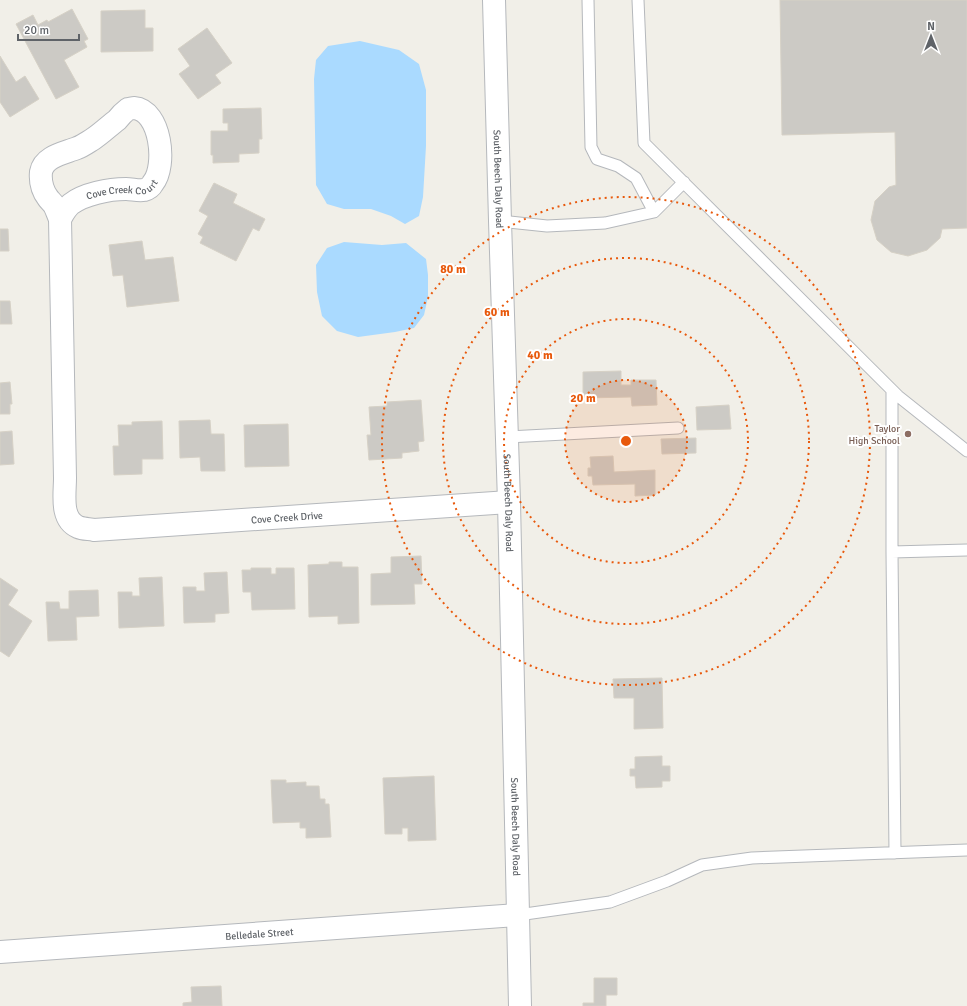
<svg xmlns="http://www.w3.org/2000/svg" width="967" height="1006" font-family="Signika,sans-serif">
	<rect width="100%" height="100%" fill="#f1efe8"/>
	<path fill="#aadaff" d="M 360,41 L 399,50 L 419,64 L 426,90 L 426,146 L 423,197 L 419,216 L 405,224 L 391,216 L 371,209 L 344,209 L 327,204 L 316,185 L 314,79 L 316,60 L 328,46 Z
		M 344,242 L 382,245 L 406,243 L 426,259 L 428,275 L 428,297 L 424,315 L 414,328 L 395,332 L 358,337 L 337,331 L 322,316 L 317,292 L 316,265 L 327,248 Z"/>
	<path fill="#cccac5" stroke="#d6d1c6" d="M 780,0 L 967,0 L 967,228 L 942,229 L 940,238 L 927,250 L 908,256 L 891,252 L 877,240 L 871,220 L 875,201 L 889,187 L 896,185 L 895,132 L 782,135 Z
		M 72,9 L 88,39 L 84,41 L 87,47 L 64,60 L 79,87 L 56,99 L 16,24 L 33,15 L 38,25 L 47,20 L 48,22 Z
		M 145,10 L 145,28 L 153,28 L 153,51 L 101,52 L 101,11 Z
		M 207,28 L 232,63 L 215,75 L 221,83 L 198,99 L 179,74 L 190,66 L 178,49 Z
		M 0,56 L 16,82 L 25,76 L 39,99 L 10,117 L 0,102 Z
		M 261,108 L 262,139 L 259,139 L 259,153 L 239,154 L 239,162 L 213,163 L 213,155 L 211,155 L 211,131 L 228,131 L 228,123 L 223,123 L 223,109 Z
		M 214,183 L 237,194 L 233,203 L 265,219 L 259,231 L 253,228 L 236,261 L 200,243 L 203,237 L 198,234 L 208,216 L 199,211 Z
		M 0,229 L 8,229 L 9,251 L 0,251 Z
		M 142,241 L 145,260 L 173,257 L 179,301 L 127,307 L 123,275 L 113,276 L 109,245 Z
		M 0,301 L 10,301 L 12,324 L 0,324 Z
		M 621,371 L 621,385 L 631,385 L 631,380 L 656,380 L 657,405 L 632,406 L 631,397 L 583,398 L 583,372 Z
		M 10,382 L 12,404 L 10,404 L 10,414 L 0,414 L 0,383 Z
		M 421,400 L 424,441 L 418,442 L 419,451 L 402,453 L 402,458 L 369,460 L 367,435 L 371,435 L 369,407 L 387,406 L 387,402 Z
		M 729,405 L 731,429 L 697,430 L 696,407 Z
		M 210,420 L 211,434 L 224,434 L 225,471 L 201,471 L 200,457 L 180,458 L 179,421 Z
		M 162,421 L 163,459 L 142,459 L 142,474 L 114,475 L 113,446 L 119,446 L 118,425 L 132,425 L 132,422 Z
		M 288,424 L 289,466 L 245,467 L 244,425 Z
		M 12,431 L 14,464 L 0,465 L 0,432 Z
		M 696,438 L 696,453 L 662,454 L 661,439 Z
		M 613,456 L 614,472 L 655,470 L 655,495 L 635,496 L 635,484 L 593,485 L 592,476 L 588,476 L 588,468 L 591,468 L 590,457 Z
		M 421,556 L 422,584 L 414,584 L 415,604 L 371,605 L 371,574 L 391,573 L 391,557 Z
		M 329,562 L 342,562 L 342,567 L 358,567 L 359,623 L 338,624 L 338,616 L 309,617 L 308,565 L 329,564 Z
		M 251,568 L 271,568 L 271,574 L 276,574 L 276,568 L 294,568 L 295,609 L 252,610 L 251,592 L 243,592 L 242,570 L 251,570 Z
		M 227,572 L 229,613 L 215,614 L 215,622 L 184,623 L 183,587 L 196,587 L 196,591 L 205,591 L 204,573 Z
		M 162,577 L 164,626 L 119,628 L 118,592 L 132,592 L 132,596 L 140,596 L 139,578 Z
		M 0,578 L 18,590 L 8,605 L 32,621 L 9,657 L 0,651 Z
		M 98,590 L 99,616 L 76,617 L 77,640 L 48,641 L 46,602 L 59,602 L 60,609 L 69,609 L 69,591 Z
		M 662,678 L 663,728 L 634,729 L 634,698 L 614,698 L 613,679 Z
		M 662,756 L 662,766 L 670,766 L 670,781 L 662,781 L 662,787 L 636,788 L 635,776 L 630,776 L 630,769 L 635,769 L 635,757 Z
		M 434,776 L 436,840 L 408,841 L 408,828 L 402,828 L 402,834 L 385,834 L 383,778 Z
		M 271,780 L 286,780 L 286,783 L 306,782 L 306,786 L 319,786 L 320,799 L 325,799 L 325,804 L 329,804 L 331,837 L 306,838 L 306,828 L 300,828 L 300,822 L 273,823 Z
		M 594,978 L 617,978 L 617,995 L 606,995 L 606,1006 L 583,1006 L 583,1003 L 594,1003 Z
		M 221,986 L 222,1006 L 183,1006 L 183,1003 L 192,1002 L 191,987 Z"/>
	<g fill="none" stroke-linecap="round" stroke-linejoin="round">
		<g stroke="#b5b8bc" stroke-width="13">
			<path id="service" d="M 588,0 L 591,147 L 597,159 L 618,166 L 636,178 L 654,212
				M 638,0 L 644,143 L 898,396 L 967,451
				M 500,221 L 547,226 L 605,223 L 654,212 L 684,182
				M 892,390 L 892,552 L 967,550
				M 507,437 L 678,428
				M 892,552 L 895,853
				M 518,915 L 610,902 L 667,881 L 702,865 L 752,858 L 967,850"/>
		</g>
		<g stroke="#b5b8bc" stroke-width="24">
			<g id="minor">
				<path id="s1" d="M 60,219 C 63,214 66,208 71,204 C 84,194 109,189 126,189 C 132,189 138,191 144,190 C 148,189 151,187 153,183 C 167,166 161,110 134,108 C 133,108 129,109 128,109 C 124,112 120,116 117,120 C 109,126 102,133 93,139 C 88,142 83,146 77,148 C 65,153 44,156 41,172 C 40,182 42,190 48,198 C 50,201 54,204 55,207 C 57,211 58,215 60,219 L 65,478 C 65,494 60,519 78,527 C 83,529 89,529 94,530 L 509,502"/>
				<path id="s2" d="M 0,952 L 518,915"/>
			</g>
		</g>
		<g stroke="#b5b8bc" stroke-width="24">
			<g id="tertiary">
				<path id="s3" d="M 494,0 L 500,221 L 509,502 L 520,1006"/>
			</g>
		</g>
		<use href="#service" stroke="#fff" stroke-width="11"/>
		<use href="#minor" stroke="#fff" stroke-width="22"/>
		<use href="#tertiary" stroke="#fff" stroke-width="22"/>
	</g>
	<circle cx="626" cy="441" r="61" fill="#e8590c" fill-opacity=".12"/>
	<g fill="none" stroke="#e8590c" stroke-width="2" stroke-dasharray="2 4">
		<circle cx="626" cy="441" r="61"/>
		<circle cx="626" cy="441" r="122"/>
		<circle cx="626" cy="441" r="183"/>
		<circle cx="626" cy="441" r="244"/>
	</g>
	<circle fill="#8d6e63" stroke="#fff" stroke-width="1.5" cx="908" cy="434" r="4"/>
	<g text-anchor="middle" stroke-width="4" stroke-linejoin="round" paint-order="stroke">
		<g font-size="10" fill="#5f6368" stroke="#fff">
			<text dy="4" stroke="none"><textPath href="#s3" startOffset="179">South Beech Daly Road</textPath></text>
			<text dy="4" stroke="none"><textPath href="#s1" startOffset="73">Cove Creek Court</textPath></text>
			<text dy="4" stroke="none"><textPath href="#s3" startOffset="503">South Beech Daly Road</textPath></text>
			<text dy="4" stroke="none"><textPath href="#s1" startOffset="885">Cove Creek Drive</textPath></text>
			<text dy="4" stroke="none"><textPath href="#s3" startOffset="827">South Beech Daly Road</textPath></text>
			<text dy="4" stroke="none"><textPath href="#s2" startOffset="260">Belledale Street</textPath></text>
		</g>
		<g font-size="10" fill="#785e54" stroke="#fff" text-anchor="end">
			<text x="900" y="432">Taylor<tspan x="900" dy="12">High School</tspan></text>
		</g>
	</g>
	<circle cx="626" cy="441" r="6" fill="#e8590c" stroke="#fff" stroke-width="2"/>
	<g font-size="12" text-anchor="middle" font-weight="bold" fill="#e8590c" stroke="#fff" stroke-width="4" stroke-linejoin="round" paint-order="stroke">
		<text x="453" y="273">80 m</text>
		<text x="497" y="316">60 m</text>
		<text x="540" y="359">40 m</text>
		<text x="583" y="402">20 m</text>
	</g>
	<g transform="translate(931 36)" stroke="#ffffff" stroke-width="3" paint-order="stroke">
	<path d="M0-3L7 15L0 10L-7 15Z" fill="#5f6368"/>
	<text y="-6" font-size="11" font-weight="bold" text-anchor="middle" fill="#5f6368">N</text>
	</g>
	<path d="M18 34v6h61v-6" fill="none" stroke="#5f6368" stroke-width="2"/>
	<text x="24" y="34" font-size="12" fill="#5f6368" stroke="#ffffff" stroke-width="3" paint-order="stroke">20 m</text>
</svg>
